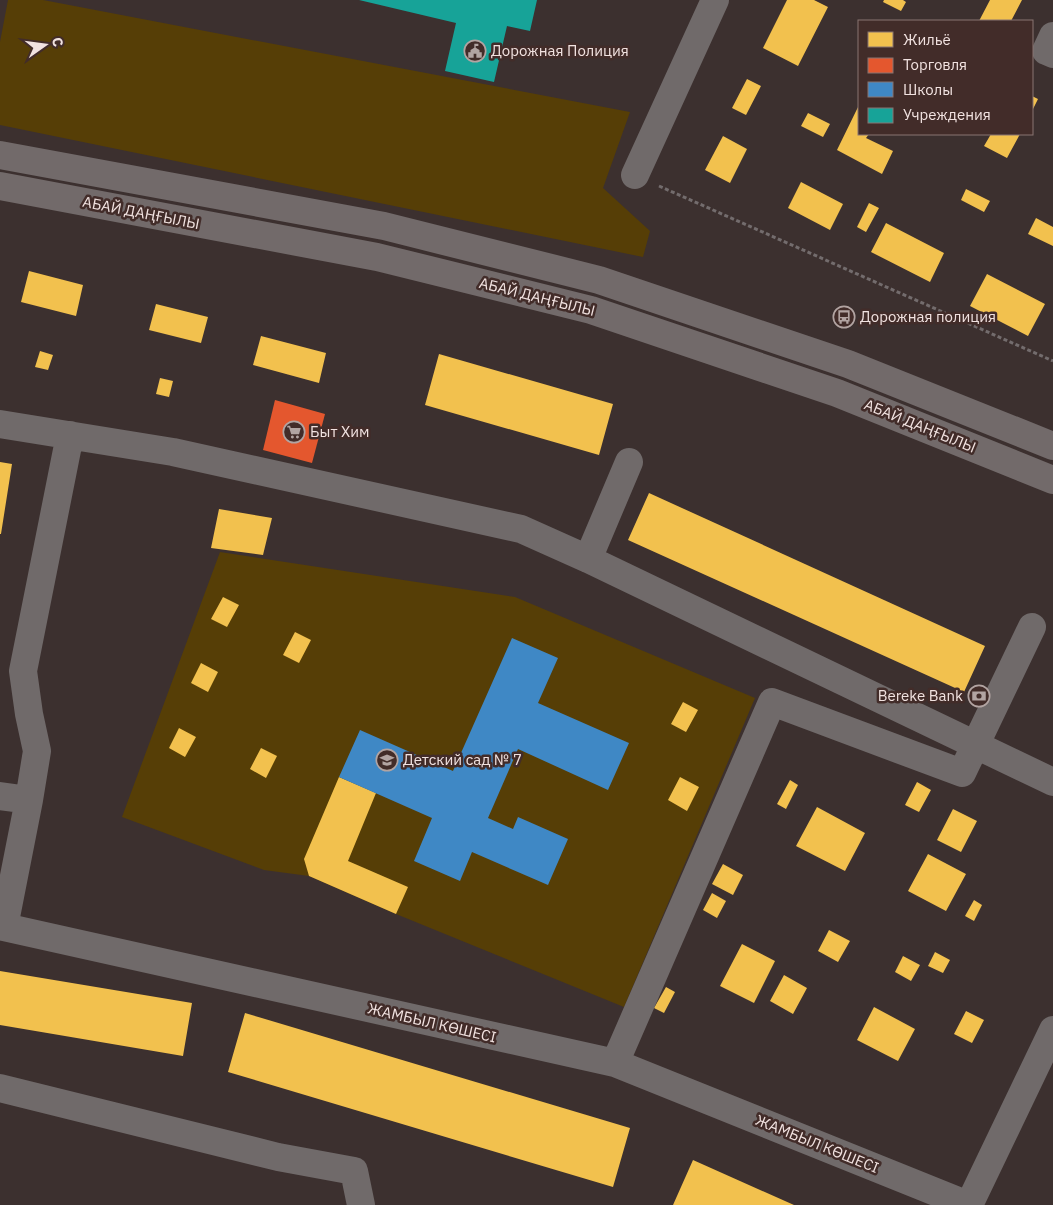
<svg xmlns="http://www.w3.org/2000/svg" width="1053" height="1205" font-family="'IBM Plex Sans',sans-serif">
	<rect width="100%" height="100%" fill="#3c302f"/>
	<path fill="#563e06" d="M 8,0 L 43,0 L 630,112 L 603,188 L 650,231 L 643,257 L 0,125 L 0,42 Z
		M 220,552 L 515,597 L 755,698 L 624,1007 L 396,914 L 309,876 L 264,870 L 122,817 Z"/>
	<path fill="#f2c14e" d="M 787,0 L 814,0 L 828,7 L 798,66 L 763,48 Z
		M 884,0 L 903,0 L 906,2 L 901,11 L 883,2 Z
		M 990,0 L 1022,0 L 1011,21 L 979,21 Z
		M 747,79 L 761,86 L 746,115 L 732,108 Z
		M 1032,96 L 1038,99 L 1032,111 Z
		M 859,105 L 859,134 L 869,134 L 866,138 L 893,151 L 882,174 L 837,150 Z
		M 808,113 L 830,124 L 823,137 L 801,126 Z
		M 991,134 L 1020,134 L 1007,158 L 984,146 Z
		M 723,136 L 747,149 L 730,183 L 705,170 Z
		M 801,182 L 843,204 L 830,230 L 788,208 Z
		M 966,189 L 990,201 L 984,212 L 961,200 Z
		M 869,203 L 879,208 L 866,232 L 857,227 Z
		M 1036,218 L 1053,227 L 1053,246 L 1028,234 Z
		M 886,223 L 944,253 L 930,282 L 871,252 Z
		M 29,271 L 83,285 L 76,316 L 21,302 Z
		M 987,274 L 1045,304 L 1028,336 L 970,306 Z
		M 156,304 L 208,317 L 201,343 L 149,330 Z
		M 261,336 L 326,353 L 319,383 L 253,365 Z
		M 40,351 L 53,355 L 48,370 L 35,367 Z
		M 439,354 L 613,404 L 599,455 L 425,405 Z
		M 160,378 L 173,381 L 169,397 L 156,394 Z
		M 0,462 L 12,464 L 1,534 L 0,534 Z
		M 649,493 L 985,646 L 964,692 L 628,540 Z
		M 219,509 L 272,518 L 263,555 L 211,548 Z
		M 223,597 L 239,605 L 227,627 L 211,619 Z
		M 295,632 L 311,640 L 299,663 L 283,655 Z
		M 201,663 L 218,672 L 208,692 L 191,683 Z
		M 683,702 L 698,710 L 686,732 L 671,724 Z
		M 179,728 L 196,737 L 185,757 L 169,748 Z
		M 261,748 L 277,756 L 266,778 L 250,769 Z
		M 339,777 L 376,793 L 348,861 L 408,887 L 396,914 L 309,876 L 304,859 Z
		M 680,777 L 699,787 L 687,811 L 668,800 Z
		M 790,780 L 798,785 L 786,809 L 777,804 Z
		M 917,782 L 931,790 L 919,812 L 905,805 Z
		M 817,807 L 865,833 L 845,871 L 796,846 Z
		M 953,809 L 977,821 L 961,852 L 937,840 Z
		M 928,854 L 966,874 L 946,911 L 908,891 Z
		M 723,864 L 743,875 L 733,895 L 712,884 Z
		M 712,893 L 726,901 L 717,918 L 703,910 Z
		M 974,900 L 982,905 L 974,921 L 965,916 Z
		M 829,930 L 850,941 L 838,962 L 818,951 Z
		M 742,944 L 775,961 L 754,1003 L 720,986 Z
		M 935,952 L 950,960 L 943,973 L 928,966 Z
		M 903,956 L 920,965 L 911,981 L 895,972 Z
		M 0,971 L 192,1003 L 183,1056 L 0,1025 Z
		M 784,975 L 807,988 L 793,1014 L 770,1001 Z
		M 666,987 L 675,992 L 664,1013 L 654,1008 Z
		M 874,1007 L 915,1029 L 898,1061 L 857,1040 Z
		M 966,1011 L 984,1020 L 972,1043 L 954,1034 Z
		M 245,1013 L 630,1128 L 613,1187 L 228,1072 Z
		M 693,1160 L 794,1205 L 673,1205 Z"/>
	<path fill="#e4572e" d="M 275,400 L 325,414 L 312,463 L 263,450 Z"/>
	<path fill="#3f88c5" d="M 512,638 L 558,658 L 538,703 L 629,743 L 608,790 L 518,749 L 488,818 L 513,829 L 518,817 L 568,839 L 548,885 L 472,852 L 460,881 L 414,861 L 432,818 L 339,777 L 360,730 L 453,771 Z"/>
	<path fill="#17a398" d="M 359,0 L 537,0 L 530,31 L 507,26 L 494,82 L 445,71 L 456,23 Z"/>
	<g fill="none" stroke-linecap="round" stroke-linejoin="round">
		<path stroke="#736c6d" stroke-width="3" stroke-dasharray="4 2.5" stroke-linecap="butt" d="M 659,186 L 1053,361"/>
		<path stroke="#706a6a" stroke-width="28" d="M 1053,36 L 1046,51 L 1053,54
			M 635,175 L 715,0
			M 0,424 L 173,452 L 521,529 L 588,559 L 1053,782
			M 70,435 L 23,671 L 29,714 L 37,751 L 29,800 L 4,927 L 615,1063 L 968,1205
			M 588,559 L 629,462
			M 0,796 L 29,800
			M 615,1063 L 772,702 L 962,773 L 1032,627
			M 0,1088 L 278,1157 L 354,1171 L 361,1205
			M 969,1205 L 1053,1030"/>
		<path stroke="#726a6a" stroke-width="28" d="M 0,155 L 384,226 L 599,280 L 848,364 L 1053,446
			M 0,186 L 377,257 L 591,310 L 837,393 L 1053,480"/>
	</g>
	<defs>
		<g id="civic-ring" transform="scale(1.125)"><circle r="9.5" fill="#422c29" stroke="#b2a4a2" stroke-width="1.5"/><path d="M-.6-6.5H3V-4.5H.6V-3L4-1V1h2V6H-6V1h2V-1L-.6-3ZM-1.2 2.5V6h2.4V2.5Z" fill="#b2a4a2"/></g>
		<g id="bus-ring" transform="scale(1.125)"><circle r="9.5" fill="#422c29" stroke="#b2a4a2" stroke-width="1.5"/><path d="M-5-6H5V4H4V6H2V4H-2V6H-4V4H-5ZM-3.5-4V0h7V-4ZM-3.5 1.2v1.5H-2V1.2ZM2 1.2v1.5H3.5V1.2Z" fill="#b2a4a2"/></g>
		<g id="supermarket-ring" transform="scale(1.125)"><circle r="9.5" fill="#422c29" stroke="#b2a4a2" stroke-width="1.5"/><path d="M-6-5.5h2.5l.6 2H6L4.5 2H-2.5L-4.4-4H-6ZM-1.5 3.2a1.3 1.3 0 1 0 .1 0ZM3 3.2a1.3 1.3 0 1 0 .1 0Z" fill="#b2a4a2"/></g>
		<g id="bank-ring" transform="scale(1.125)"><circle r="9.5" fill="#422c29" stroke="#b2a4a2" stroke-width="1.5"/><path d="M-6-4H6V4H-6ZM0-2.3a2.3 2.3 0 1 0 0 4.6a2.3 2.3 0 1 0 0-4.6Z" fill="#b2a4a2"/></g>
		<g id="school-ring" transform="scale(1.125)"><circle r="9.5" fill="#422c29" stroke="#b2a4a2" stroke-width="1.5"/><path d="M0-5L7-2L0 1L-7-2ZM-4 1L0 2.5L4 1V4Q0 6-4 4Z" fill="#b2a4a2"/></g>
	</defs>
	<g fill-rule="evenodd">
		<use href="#civic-ring" x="475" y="51"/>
		<use href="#bus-ring" x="844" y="317"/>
		<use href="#supermarket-ring" x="294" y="432"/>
		<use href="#bank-ring" x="979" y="696"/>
		<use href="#school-ring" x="387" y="760"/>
	</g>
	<g text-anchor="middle" stroke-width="5" stroke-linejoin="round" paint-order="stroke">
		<g font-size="15" fill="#f1e2e0" stroke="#422c29" text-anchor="start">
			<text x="491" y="56">Дорожная Полиция</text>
			<text x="860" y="322">Дорожная полиция</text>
			<text x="310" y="437">Быт Хим</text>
			<text x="963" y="701" text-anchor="end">Bereke Bank</text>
			<text x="403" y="765">Детский сад № 7</text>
		</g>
		<g font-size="15" fill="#f1e2e0" stroke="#422c29">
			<text transform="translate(141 213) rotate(11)" y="5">АБАЙ ДАҢҒЫЛЫ</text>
			<text transform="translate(537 297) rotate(14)" y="5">АБАЙ ДАҢҒЫЛЫ</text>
			<text transform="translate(920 426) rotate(22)" y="5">АБАЙ ДАҢҒЫЛЫ</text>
			<text transform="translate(432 1023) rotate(13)" y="5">ЖАМБЫЛ КӨШЕСІ</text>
			<text transform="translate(817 1144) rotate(22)" y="5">ЖАМБЫЛ КӨШЕСІ</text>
		</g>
	</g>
	<rect x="858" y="20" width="175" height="115" fill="#422c29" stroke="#887572"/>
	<rect x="868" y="32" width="25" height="15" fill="#f2c14e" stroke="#887572"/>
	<text x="903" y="45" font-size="15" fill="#f1e2e0">Жильё</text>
	<rect x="868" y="58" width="25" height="15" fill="#e4572e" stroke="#887572"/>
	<text x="903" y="70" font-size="15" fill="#f1e2e0">Торговля</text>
	<rect x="868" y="82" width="25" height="15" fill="#3f88c5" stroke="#887572"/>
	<text x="903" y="95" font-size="15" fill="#f1e2e0">Школы</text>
	<rect x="868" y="108" width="25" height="15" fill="#17a398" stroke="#887572"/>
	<text x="903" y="120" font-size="15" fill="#f1e2e0">Учреждения</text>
	<g transform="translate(45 45) rotate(76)" stroke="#422c29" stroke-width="4" paint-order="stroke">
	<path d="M0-4L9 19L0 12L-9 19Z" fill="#f1e2e0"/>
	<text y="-8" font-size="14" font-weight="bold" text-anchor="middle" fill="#f1e2e0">С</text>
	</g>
</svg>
